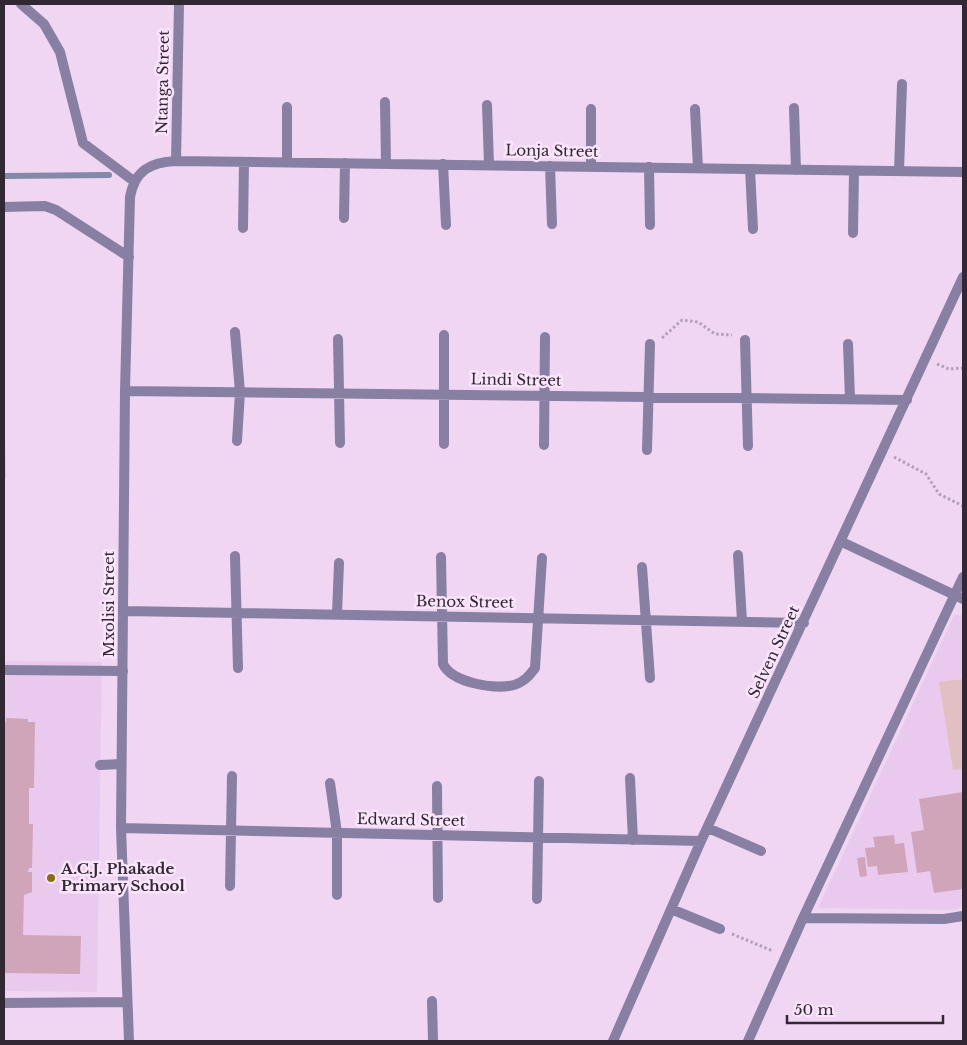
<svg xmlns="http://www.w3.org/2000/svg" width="967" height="1045" font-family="'Libre Baskerville',serif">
	<rect width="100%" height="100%" fill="#f1d6f4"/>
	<path fill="#e9caee" d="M 954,615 L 963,615 L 963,907 L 951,910 L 818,908 Z
		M 4,661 L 102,662 L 97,992 L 4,991 Z"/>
	<path fill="#e2c0c2" d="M 4,395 L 6,478 L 4,478 Z
		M 963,679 L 963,769 L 953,770 L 939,682 Z"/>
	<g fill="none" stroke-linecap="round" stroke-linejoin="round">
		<path stroke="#8389a8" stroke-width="6" d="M 4,176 L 109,175"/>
	</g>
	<path fill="#d0a5b9" d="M 6,718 L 28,719 L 28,722 L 35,722 L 34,788 L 29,788 L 29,824 L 33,824 L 32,868 L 29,868 L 28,872 L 32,872 L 32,892 L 24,895 L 23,935 L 81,936 L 80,974 L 4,973 L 4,722 L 6,722 Z
		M 963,792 L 963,889 L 934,893 L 930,871 L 917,873 L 911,832 L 924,830 L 919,799 Z
		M 894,835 L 895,844 L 904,843 L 908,872 L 878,875 L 877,866 L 868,867 L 865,848 L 875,847 L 873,837 Z
		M 865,857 L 867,876 L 860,877 L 857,858 Z"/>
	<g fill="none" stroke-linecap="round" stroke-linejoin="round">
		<path stroke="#b59fb8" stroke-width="3" stroke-dasharray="2.5 2.5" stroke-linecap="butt" d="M 662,338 L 682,320 L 698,322 L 715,334 L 732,335
			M 937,364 L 949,369 L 963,368
			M 894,457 L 926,474 L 939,494 L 963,506
			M 732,934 L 773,951"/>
		<path stroke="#8880a2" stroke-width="10" d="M 842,542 L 963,599
			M 4,670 L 123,671
			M 100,765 L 121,764
			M 803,918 L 944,919 L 963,916
			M 748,1041 L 803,918 L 963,577"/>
		<path stroke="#8880a2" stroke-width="10" d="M 21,4 L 44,24 L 60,52 L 83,143 L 135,182
			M 385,102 L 386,164
			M 487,105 L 489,165
			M 794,108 L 796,170
			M 695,109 L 698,168
			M 176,161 L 179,4
			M 287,162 L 287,107
			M 443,164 L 446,225
			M 550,166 L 552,224
			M 591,167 L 591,109
			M 649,167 L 650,225
			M 750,169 L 753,229
			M 899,171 L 902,84
			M 4,207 L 45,206 L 56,210 L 129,257
			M 344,218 L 345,163
			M 243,228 L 244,162
			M 853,233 L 854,171
			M 235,332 L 240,392 L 237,441
			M 444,335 L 444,444
			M 338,339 L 340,443
			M 745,340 L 748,446
			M 848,344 L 850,399
			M 125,391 L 907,400
			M 544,445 L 545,337
			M 647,450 L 650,344
			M 738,555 L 742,621
			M 235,556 L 238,668
			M 441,557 L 443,664 C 452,683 496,690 514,685 C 524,682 529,676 535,668 L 542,558
			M 642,567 L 650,678
			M 124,611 L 804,623
			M 337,614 L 339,563
			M 630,778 L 633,840
			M 330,783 L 337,833 L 337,895
			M 437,786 L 438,898
			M 121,828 L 701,841
			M 708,828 L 761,851
			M 230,886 L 232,776
			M 537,899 L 539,781
			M 671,909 L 720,929
			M 432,1001 L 433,1041
			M 4,1003 L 126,1002
			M 129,1041 L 121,828 L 125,391 L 130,197 C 135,170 151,162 176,161 L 963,172
			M 613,1041 L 701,841 L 963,277"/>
	</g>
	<circle fill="#886e0e" stroke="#fbe5fd" stroke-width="2" cx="51" cy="878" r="5"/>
	<g text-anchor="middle" stroke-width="5" stroke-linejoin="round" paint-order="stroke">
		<g font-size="15" fill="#322834" stroke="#fbe5fd">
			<text transform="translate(163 82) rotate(-89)" y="5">Ntanga Street</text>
			<text transform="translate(552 151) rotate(1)" y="5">Lonja Street</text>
			<text transform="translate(516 380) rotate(1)" y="5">Lindi Street</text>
			<text transform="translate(465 602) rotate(1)" y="5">Benox Street</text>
			<text transform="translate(109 604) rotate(-90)" y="5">Mxolisi Street</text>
			<text transform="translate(774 652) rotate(-65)" y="5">Selven Street</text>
			<text transform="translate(411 820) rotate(1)" y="5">Edward Street</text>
		</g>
		<g font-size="15" font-weight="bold" fill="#322834" stroke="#fbe5fd" text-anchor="start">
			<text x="61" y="874">A.C.J. Phakade<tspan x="61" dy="17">Primary School</tspan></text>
		</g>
	</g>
	<rect width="967" height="1045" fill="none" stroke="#322834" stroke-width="10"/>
	<path d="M787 1015v8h156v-8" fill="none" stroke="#322834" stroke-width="2.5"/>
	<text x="794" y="1015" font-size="15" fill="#322834" stroke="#fbe5fd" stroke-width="4" paint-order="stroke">50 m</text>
</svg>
